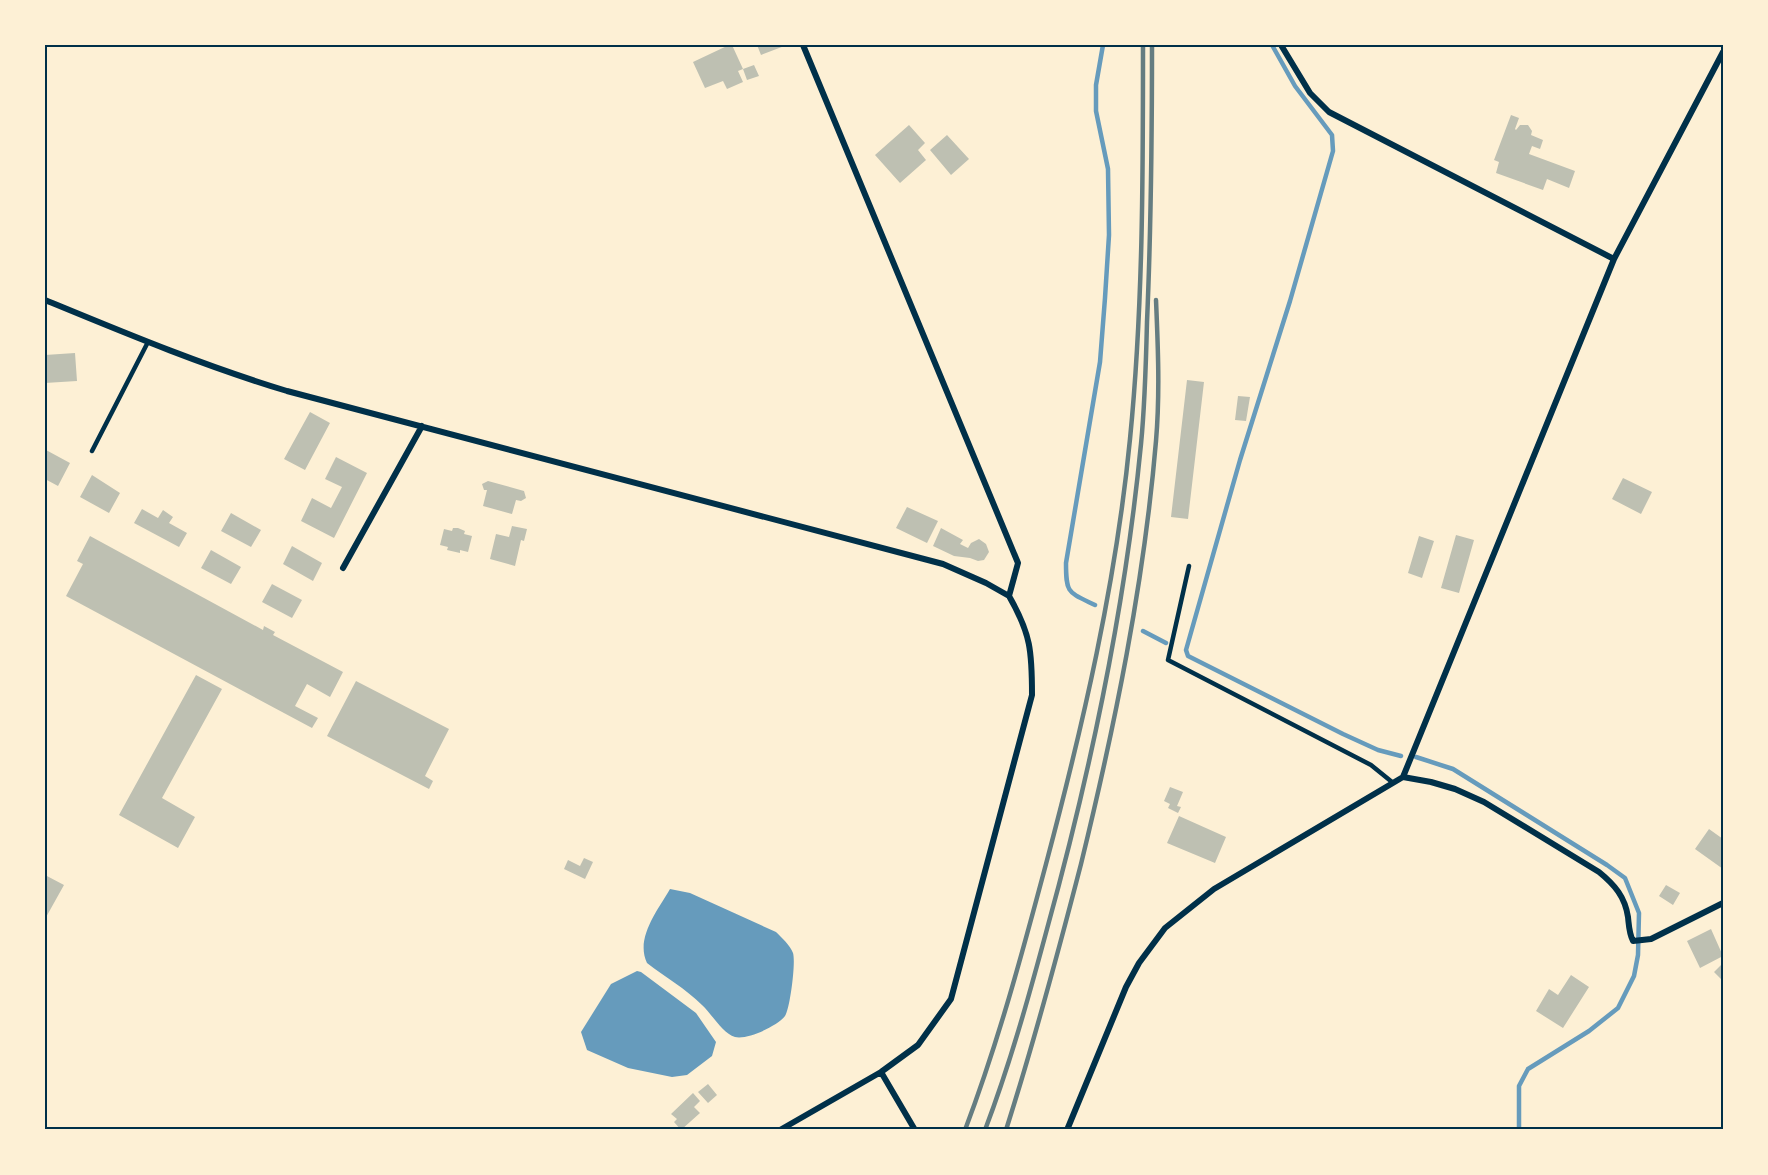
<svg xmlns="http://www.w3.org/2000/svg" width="1768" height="1175" font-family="'Sofia Sans Condensed',sans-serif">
	<rect width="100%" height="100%" fill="#fdf0d5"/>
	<path fill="#669bbc" d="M 670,889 L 690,893 L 776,932 C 782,938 790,945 793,953 C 796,962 790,1009 785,1016 C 777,1026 748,1040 735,1037 C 722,1033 712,1014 702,1005 C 686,989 665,977 647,963 C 635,938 658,910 670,889 Z
		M 637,971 L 641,972 L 696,1013 L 716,1042 L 712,1056 L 687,1075 L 672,1077 L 628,1068 L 587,1050 L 581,1032 L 611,984 Z"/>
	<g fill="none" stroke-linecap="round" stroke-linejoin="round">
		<path stroke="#669bbc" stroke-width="4.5" d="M 1272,45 L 1295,86 L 1332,135 L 1333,151 L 1290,301 L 1240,460 L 1186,650 L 1188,656 L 1194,659 L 1343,734 L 1378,750 L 1401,756
			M 1095,605 C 1068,592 1066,594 1066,563 L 1100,362 L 1105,298 L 1109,235 L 1108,169 L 1096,111 L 1096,85 L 1103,45
			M 1143,631 L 1166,643
			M 1416,757 L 1453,769 L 1607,865 L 1625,878 L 1639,913 L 1638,955 L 1634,976 L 1618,1008 L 1589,1031 L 1528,1069 L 1519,1086 L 1519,1130"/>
	</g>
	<path fill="#bec0b2" d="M 729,45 L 732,45 L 743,69 L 738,71 L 743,82 L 727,89 L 723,81 L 705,88 L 693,62 Z
		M 757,45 L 787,45 L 761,55 Z
		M 754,65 L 759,76 L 747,80 L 743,69 Z
		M 1511,115 L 1519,118 L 1515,129 L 1516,130 L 1520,125 L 1528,125 L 1532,131 L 1531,135 L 1543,140 L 1540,149 L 1532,146 L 1529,154 L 1575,171 L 1569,188 L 1547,179 L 1543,190 L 1496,173 L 1499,162 L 1494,160 Z
		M 909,125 L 925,143 L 918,150 L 926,160 L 900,183 L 875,155 Z
		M 947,135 L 969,159 L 951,175 L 930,150 Z
		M 75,353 L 77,381 L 45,383 L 45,355 Z
		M 1187,380 L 1204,382 L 1188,519 L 1171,517 Z
		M 1238,396 L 1250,397 L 1246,421 L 1235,420 Z
		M 310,412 L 330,423 L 305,470 L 284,459 Z
		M 46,450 L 70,463 L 58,486 L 45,479 Z
		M 336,457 L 367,473 L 334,538 L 301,521 L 312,498 L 331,508 L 342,487 L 325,479 Z
		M 92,475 L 120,493 L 109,513 L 80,497 Z
		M 1623,478 L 1652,492 L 1641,514 L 1612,499 Z
		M 488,481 L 524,491 L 526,498 L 521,501 L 516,500 L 512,514 L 483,506 L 487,490 L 484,490 L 482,484 Z
		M 907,507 L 938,521 L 927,543 L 896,528 Z
		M 142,509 L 158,518 L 163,510 L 173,517 L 169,523 L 187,533 L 179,547 L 134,523 Z
		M 231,513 L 261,530 L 251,547 L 221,531 Z
		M 512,526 L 527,529 L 524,541 L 521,540 L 515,566 L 490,559 L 496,534 L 509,537 Z
		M 453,528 L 458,528 L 465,531 L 464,534 L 472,536 L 468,552 L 460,550 L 460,553 L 447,550 L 448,547 L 440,545 L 444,529 L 452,531 Z
		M 941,528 L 963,540 L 960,544 L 968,548 L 971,543 L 979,539 L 986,544 L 989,552 L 984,560 L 978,561 L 970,558 L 954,556 L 933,546 Z
		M 1456,535 L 1474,540 L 1459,593 L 1441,588 Z
		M 90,536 L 263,630 L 264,626 L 275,632 L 273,635 L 343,672 L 330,697 L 307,684 L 295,706 L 318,718 L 312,728 L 66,596 L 83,564 L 77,561 Z
		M 1419,536 L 1434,541 L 1422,578 L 1408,573 Z
		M 292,546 L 322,563 L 313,581 L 283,564 Z
		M 211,550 L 241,567 L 231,584 L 201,568 Z
		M 272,584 L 302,600 L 292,618 L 262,602 Z
		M 196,675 L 222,689 L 162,798 L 195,817 L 178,848 L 119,815 Z
		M 356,681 L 449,729 L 425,776 L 433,781 L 429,789 L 327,736 Z
		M 1170,787 L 1183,792 L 1177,806 L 1181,807 L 1178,813 L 1168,808 L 1170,804 L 1164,801 Z
		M 1179,816 L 1226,837 L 1215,863 L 1167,843 Z
		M 1709,829 L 1723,839 L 1723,869 L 1695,849 Z
		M 584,858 L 593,862 L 585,879 L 564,869 L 568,860 L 580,866 Z
		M 45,875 L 64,885 L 45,919 Z
		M 1666,885 L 1680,893 L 1673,905 L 1659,896 Z
		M 1711,929 L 1723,956 L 1700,968 L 1687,941 Z
		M 1723,963 L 1723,981 L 1714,972 Z
		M 1571,975 L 1589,987 L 1563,1028 L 1536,1011 L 1549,989 L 1558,995 Z
		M 708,1084 L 717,1095 L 708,1103 L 698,1092 Z
		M 693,1093 L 700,1101 L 694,1107 L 700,1113 L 681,1130 L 674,1122 L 677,1119 L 671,1114 Z"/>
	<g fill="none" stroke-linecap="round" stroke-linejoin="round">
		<path stroke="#003049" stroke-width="4.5" d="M 92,451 L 148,342
			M 1189,566 L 1168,660 L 1371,765 L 1392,782"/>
		<path stroke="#003049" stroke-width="6" d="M 1281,45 L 1310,93 L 1329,112 L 1614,259
			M 45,300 C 125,333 204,366 287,391 L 943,564 L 986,583 L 1009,596
			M 343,568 L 422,426
			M 1403,777 L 1431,782 L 1455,789 L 1484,802 L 1599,872 C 1615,885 1625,897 1628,917 C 1629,926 1629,933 1633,941 L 1651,939 L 1723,903
			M 881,1072 L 915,1130
			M 780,1130 L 881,1072 L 918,1045 L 951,999 L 1032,695 C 1032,652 1031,634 1009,596 L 1018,563 L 803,45
			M 1067,1130 L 1126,987 L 1139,963 L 1165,928 L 1214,889 L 1403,777 L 1614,259 L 1723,52"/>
		<path stroke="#657d81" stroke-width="4.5" d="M 965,1130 C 998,1043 1022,954 1046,864 C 1083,725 1116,583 1130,439 C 1143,308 1143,176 1143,45
			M 985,1130 C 1010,1064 1029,996 1047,929 C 1091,770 1125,608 1141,444 C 1145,404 1146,363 1147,322 C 1151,230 1152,138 1152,45
			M 1006,1130 C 1034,1042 1058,953 1081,864 C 1115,725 1144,583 1156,441 C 1160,394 1158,347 1156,300"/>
	</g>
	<rect width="1768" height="1175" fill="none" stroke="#fdf0d5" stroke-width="93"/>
	<rect x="46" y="46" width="1676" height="1082" fill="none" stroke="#003049" stroke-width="2"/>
</svg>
